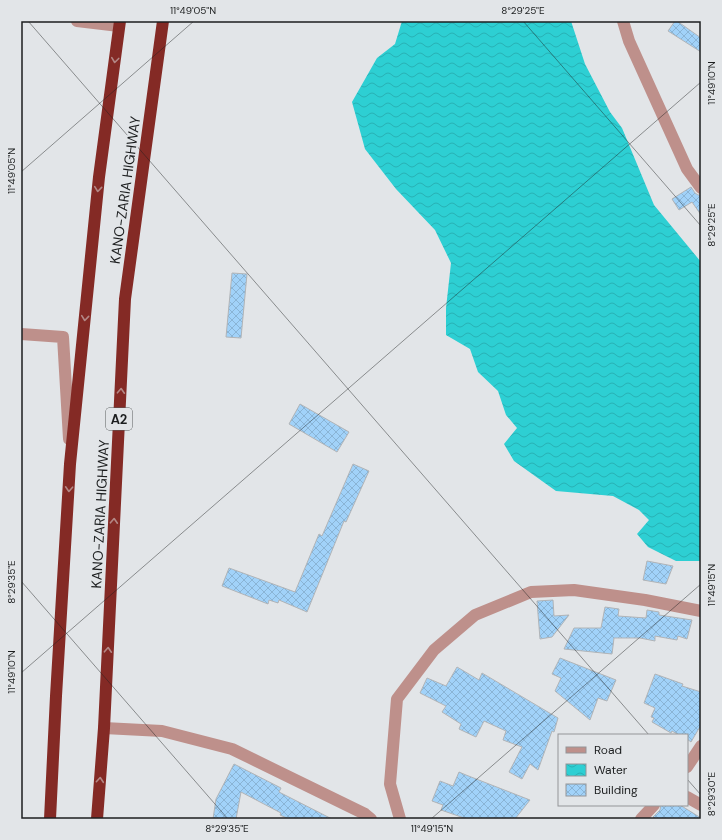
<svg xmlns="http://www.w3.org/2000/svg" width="722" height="840" font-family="'DM Sans',sans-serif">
	<defs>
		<pattern id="water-waves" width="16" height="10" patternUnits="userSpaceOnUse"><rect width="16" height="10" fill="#2dcfd3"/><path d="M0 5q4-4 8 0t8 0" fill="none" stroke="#27b1b5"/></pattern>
		<pattern id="building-cross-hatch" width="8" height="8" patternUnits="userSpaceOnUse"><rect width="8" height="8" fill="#a1d2f9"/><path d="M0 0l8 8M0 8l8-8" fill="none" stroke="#8ab4d5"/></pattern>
	</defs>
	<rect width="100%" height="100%" fill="#e2e5e8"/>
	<path fill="url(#water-waves)" d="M 402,21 L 571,21 L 585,64 L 610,112 L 622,128 L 654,205 L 701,262 L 701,561 L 676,561 L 648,547 L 637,534 L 649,520 L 639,510 L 613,496 L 556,491 L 514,461 L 504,444 L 517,428 L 506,415 L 498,391 L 478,372 L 470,349 L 446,335 L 446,308 L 451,263 L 435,230 L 396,189 L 365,149 L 352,102 L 377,58 L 395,44 Z"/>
	<path fill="url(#building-cross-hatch)" stroke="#b1b4b7" d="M 675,21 L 677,21 L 701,38 L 701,52 L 668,31 Z
		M 691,187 L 695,193 L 698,195 L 701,195 L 701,215 L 692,202 L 679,210 L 672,199 Z
		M 232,273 L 247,274 L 241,338 L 226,337 Z
		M 300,404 L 349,432 L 337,452 L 289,424 Z
		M 353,464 L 369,471 L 346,522 L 344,521 L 307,612 L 279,600 L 278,603 L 269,600 L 268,604 L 222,586 L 229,568 L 295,592 L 319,534 L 322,536 Z
		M 647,561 L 673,566 L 666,584 L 643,580 Z
		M 553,600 L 554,616 L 569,615 L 552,637 L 540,639 L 537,601 Z
		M 605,607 L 619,609 L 618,616 L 646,618 L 647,610 L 659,612 L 659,615 L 692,620 L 687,639 L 678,636 L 677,640 L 655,636 L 655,641 L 640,638 L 614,638 L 612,654 L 564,649 L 574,628 L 601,628 Z
		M 560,658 L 616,680 L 607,701 L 598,698 L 590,720 L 555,691 L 561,678 L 552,674 Z
		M 457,667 L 479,680 L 482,673 L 558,718 L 554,732 L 552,731 L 538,770 L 530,764 L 522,779 L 509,772 L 522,747 L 503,740 L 506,731 L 484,721 L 476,737 L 459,729 L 461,724 L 442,712 L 446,706 L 420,693 L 427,678 L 446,686 Z
		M 655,674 L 683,684 L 682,686 L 701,692 L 701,725 L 691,742 L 687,739 L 687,735 L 679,735 L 672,731 L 671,733 L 652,722 L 654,718 L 651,717 L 655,708 L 644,703 Z
		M 234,764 L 281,788 L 279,792 L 332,819 L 289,819 L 280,815 L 281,813 L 241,792 L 236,819 L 213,819 L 216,799 Z
		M 459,772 L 466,775 L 530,800 L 515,819 L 467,819 L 441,810 L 443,805 L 432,801 L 440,781 L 453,786 Z
		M 661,805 L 680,805 L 701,818 L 701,819 L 655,819 L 653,817 L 660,810 Z"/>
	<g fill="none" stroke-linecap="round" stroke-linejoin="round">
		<path stroke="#be908b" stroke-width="12" d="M 77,21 L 119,26
			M 623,21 L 629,41 L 687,169 L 701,188
			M 21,334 L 63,337 L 69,439
			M 104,728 L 162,731 L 232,749 L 365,814 L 371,819
			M 687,767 L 701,746
			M 687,797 L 701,805
			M 400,819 L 390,784 L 397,699 L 434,650 L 475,615 L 531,592 L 574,590 L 645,600 L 701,611
			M 641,819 L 654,805"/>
		<path stroke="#842a25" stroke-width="12" d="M 50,819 L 56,696 L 70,464 L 99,177 L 120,21
			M 97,819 L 104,728 L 125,299 L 163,21"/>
	</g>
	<defs><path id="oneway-chevron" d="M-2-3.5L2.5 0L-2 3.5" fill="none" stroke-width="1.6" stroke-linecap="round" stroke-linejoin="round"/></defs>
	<g stroke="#b38886">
		<use href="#oneway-chevron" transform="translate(115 60) rotate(97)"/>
		<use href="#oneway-chevron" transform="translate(98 189) rotate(96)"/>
		<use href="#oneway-chevron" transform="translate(85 318) rotate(96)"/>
		<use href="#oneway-chevron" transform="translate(121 391) rotate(-87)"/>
		<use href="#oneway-chevron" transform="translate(69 489) rotate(93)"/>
		<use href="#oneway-chevron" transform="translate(114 521) rotate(-87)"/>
		<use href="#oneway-chevron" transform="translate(108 650) rotate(-87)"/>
		<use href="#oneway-chevron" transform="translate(100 780) rotate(-85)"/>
	</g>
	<path fill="none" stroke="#1c1e1f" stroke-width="1" stroke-opacity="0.45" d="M 28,21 L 649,735M 523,21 L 701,226M 21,172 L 194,21M 21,581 L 228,819M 21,673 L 701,82M 687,779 L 701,795M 431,819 L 701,584"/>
	<g text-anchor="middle" stroke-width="3.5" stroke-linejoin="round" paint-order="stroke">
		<rect fill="#e2e5e8" stroke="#575a5b" stroke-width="1" x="106" y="408" width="26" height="22" rx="3"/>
		<g font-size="13" font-weight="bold" fill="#1c1e1f">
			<text x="119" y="424">A2</text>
		</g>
		<g font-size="14" fill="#1c1e1f" stroke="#e2e5e8">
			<text transform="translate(125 190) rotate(-82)" y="5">KANO-ZARIA HIGHWAY</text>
			<text transform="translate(100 514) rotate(-87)" y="5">KANO-ZARIA HIGHWAY</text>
		</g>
	</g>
	<rect width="722" height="840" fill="none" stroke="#e2e5e8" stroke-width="44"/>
	<rect x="558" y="734" width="130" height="72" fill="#e2e5e8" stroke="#939598"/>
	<rect x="566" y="747" width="20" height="6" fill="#be908b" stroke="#939598"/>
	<text x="594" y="754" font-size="12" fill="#1c1e1f">Road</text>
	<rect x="566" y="764" width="20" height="12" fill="url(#water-waves)" stroke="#939598"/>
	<text x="594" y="774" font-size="12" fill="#1c1e1f">Water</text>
	<rect x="566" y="784" width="20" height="12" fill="url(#building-cross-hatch)" stroke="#939598"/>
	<text x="594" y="794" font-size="12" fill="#1c1e1f">Building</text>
	<rect x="22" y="22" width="678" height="796" fill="none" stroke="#1c1e1f" stroke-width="1.5"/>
	<g font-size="10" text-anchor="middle" fill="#1c1e1f">
		<text x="193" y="14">11°49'05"N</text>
		<text x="523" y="14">8°29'25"E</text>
		<text transform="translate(711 83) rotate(-90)" y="4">11°49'10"N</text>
		<text transform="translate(11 171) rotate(-90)" y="4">11°49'05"N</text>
		<text transform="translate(711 225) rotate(-90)" y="4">8°29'25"E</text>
		<text transform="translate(11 582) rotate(-90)" y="4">8°29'35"E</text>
		<text transform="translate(711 585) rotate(-90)" y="4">11°49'15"N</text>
		<text transform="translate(11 672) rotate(-90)" y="4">11°49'10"N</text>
		<text transform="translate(711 794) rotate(-90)" y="4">8°29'30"E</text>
		<text x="227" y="832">8°29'35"E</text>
		<text x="432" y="832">11°49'15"N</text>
	</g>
</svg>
